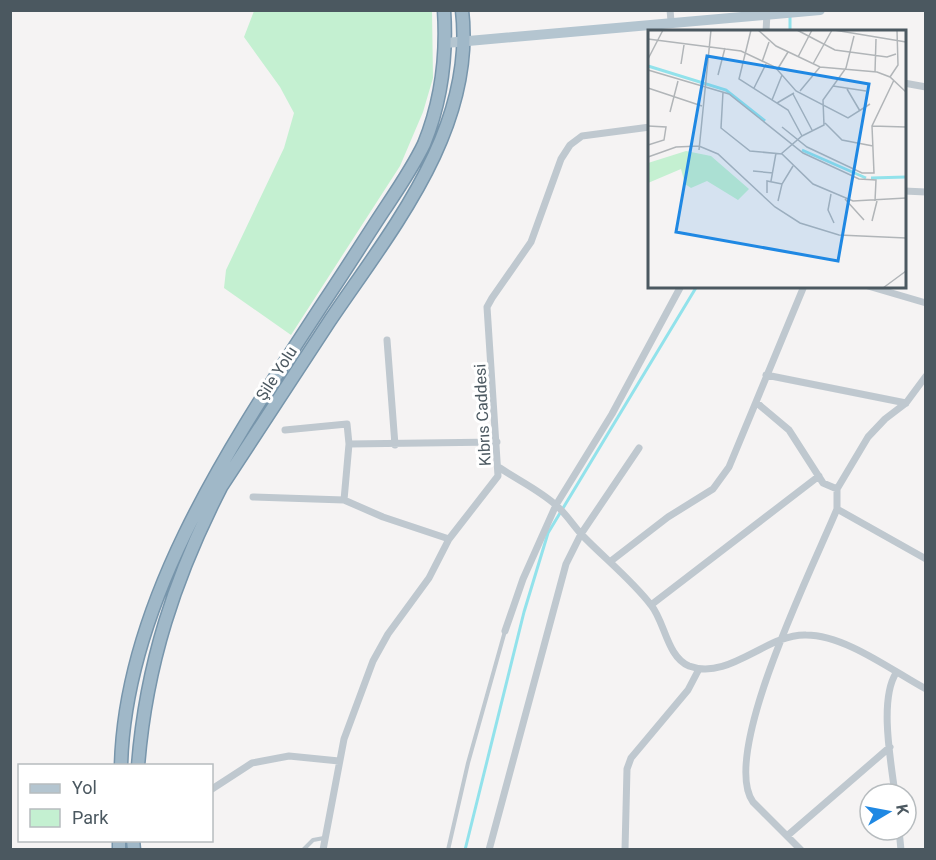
<svg xmlns="http://www.w3.org/2000/svg" width="936" height="860" font-family="Roboto,sans-serif">
	<rect width="100%" height="100%" fill="#f5f3f3"/>
	<path fill="#c4f0d1" d="M 254,11 L 432,11 L 433,78 L 423,112 L 400,166 L 291,335 L 224,288 L 226,270 L 284,148 L 294,113 L 280,87 L 244,37 Z"/>
	<g fill="none" stroke-linecap="round" stroke-linejoin="round">
		<path stroke="#92e2eb" stroke-width="3" d="M 790,15 L 790,32
			M 465,850 L 524,612 L 548,533 L 697,286"/>
		<g stroke="#7795ab" stroke-width="15">
			<path id="trunk" d="M 121,766 C 125,599 234,440 322,305 C 343,274 363,242 384,210 C 398,189 413,167 424,144 C 441,102 447,55 444,10
				M 138,766 C 146,664 175,577 221,487 C 257,432 293,377 329,322 C 391,230 476,129 462,10
				M 133,840 L 134,850
				M 119,850 L 119,840"/>
		</g>
		<path stroke="#bfc8cf" stroke-width="4" d="M 303,850 L 313,840 L 324,838
			M 448,850 L 468,763 L 505,631"/>
		<path stroke="#bfc8cf" stroke-width="7" d="M 670,10 L 671,21
			M 766,32 L 767,13
			M 904,83 L 926,87
			M 904,191 L 926,192
			M 868,286 L 926,303
			M 387,340 L 395,445
			M 766,375 L 906,403
			M 757,403 L 789,430 L 823,483 L 837,489
			M 285,430 L 347,424 L 349,444 L 344,500
			M 349,444 L 497,442
			M 500,468 C 518,480 541,491 557,506 C 566,514 573,525 581,534 C 604,558 631,579 651,605 C 665,622 667,657 689,666 C 729,681 766,634 806,635 C 845,635 891,670 926,689
			M 253,497 L 344,500 L 383,517 L 449,539
			M 837,509 L 926,559
			M 611,561 L 668,517 L 713,489 L 729,467 L 804,286
			M 651,605 L 819,476
			M 505,631 L 523,579 L 556,505 L 612,414 L 681,286
			M 212,789 L 252,763 L 289,756 L 339,761
			M 895,794 C 891,762 879,700 896,673
			M 899,830 L 901,850
			M 787,836 L 890,747
			M 323,850 L 344,739 L 373,661 L 388,634 L 429,578 L 449,539 L 498,476 L 487,307 L 492,298 L 531,242 L 561,159 L 570,145 L 582,136 L 650,127
			M 489,850 L 566,564 L 581,534 L 639,448
			M 625,850 L 627,769 L 631,758 L 688,690 L 699,669
			M 801,850 L 753,802 C 719,754 815,563 837,509 L 837,489 L 868,437 L 885,419 L 906,403 L 926,376"/>
		<path stroke="#b4c5d0" stroke-width="10" d="M 446,43 L 820,10"/>
		<use href="#trunk" stroke="#a0b8c8" stroke-width="12"/>
	</g>
	<g text-anchor="middle" stroke-width="6" stroke-linejoin="round" paint-order="stroke">
		<g font-size="16" fill="#4b5860" stroke="#fff">
			<text transform="translate(276 373) rotate(-57)" y="6">Şile Yolu</text>
			<text transform="translate(482 415) rotate(-93)" y="6">Kıbrıs Caddesi</text>
		</g>
	</g>
	<g transform="translate(648 30)">
		<rect width="258" height="258" fill="#f5f3f3"/>
		<path d="M 38,121 L 63,126 L 101,159 L 90,170 L 59,151 L 43,158 L 37,154 L 33,139 L 0,153 L 0,133 Z" fill="#c4f0d1"/>
		<path fill="none" stroke="#92e2eb" stroke-width="3" d="M 0,36 L 78,60 L 117,91M 154,120 L 218,148M 223,148 L 258,147"/>
		<path fill="none" stroke="#b1b5b8" stroke-width="1.5" d="M 103,0 L 91,49 L 140,80 L 154,106M 110,0 L 128,16 L 172,37 L 229,42 L 242,47 L 258,62M 149,0 L 187,20 L 239,27 L 248,24M 186,0 L 258,12M 0,9 L 93,21 L 127,37 L 148,61 L 200,88 L 222,74M 150,27 L 164,0M 0,29 L 15,0M 114,32 L 121,12M 33,34 L 36,15M 165,34 L 184,0M 0,40 L 81,64 L 155,123 L 211,149 L 228,150 L 227,171M 129,40 L 140,22M 227,42 L 228,9M 70,45 L 77,18M 242,47 L 250,35 L 249,0M 185,56 L 218,61M 0,58 L 54,76M 106,58 L 118,34M 199,59 L 212,81M 152,61 L 172,37M 75,62 L 73,98 L 102,121 L 134,124 L 165,154 L 205,171 L 258,168M 145,64 L 164,100M 124,70 L 134,45M 129,73 L 146,63M 22,82 L 30,51M 177,93 L 194,110 L 225,116M 0,96 L 18,97 L 16,110 L 0,115M 224,96 L 258,97M 134,97 L 159,117 L 214,143 L 226,143 L 224,96 L 246,50M 51,120 L 63,0M 133,124 L 154,106 L 176,95 L 175,70 L 198,38 L 206,6M 0,127 L 28,117 L 51,116 L 70,124 L 127,177 L 152,193 L 191,205 L 258,208M 105,141 L 125,143M 123,151 L 128,123M 119,163 L 119,151 L 134,154M 183,164 L 180,180 L 186,193M 197,169 L 216,190M 130,171 L 134,154 L 145,136M 224,191 L 229,171M 235,258 L 258,241"/>
		<path fill="#1f88e3" fill-opacity="0.15" stroke="#1f88e3" stroke-width="3" d="M 59,26 L 221,54 L 190,231 L 28,202 Z"/>
		<rect width="258" height="258" fill="none" stroke="#4b5860" stroke-width="3"/>
	</g>
	<rect width="936" height="860" fill="none" stroke="#4b5860" stroke-width="24"/>
	<rect x="18" y="764" width="195" height="78" fill="#ffffff" stroke="#b7bcbf" stroke-width="1.5"/>
	<rect x="30" y="784" width="30" height="9" fill="#b4c5d0" stroke="#b7bcbf" stroke-width="1.5"/>
	<text x="72" y="794" font-size="18" fill="#4b5860">Yol</text>
	<rect x="30" y="809" width="30" height="18" fill="#c4f0d1" stroke="#b7bcbf" stroke-width="1.5"/>
	<text x="72" y="824" font-size="18" fill="#4b5860">Park</text>
	<g transform="translate(888 812) rotate(80)"><circle r="28" fill="#ffffff" stroke="#b7bcbf" stroke-width="1.5"/>
	<path d="M0-4.5L10 22L0 15L-10 22Z" fill="#1f88e3"/>
	<text y="-9" font-size="16" font-weight="bold" text-anchor="middle" fill="#4b5860">K</text>
	</g>
</svg>
